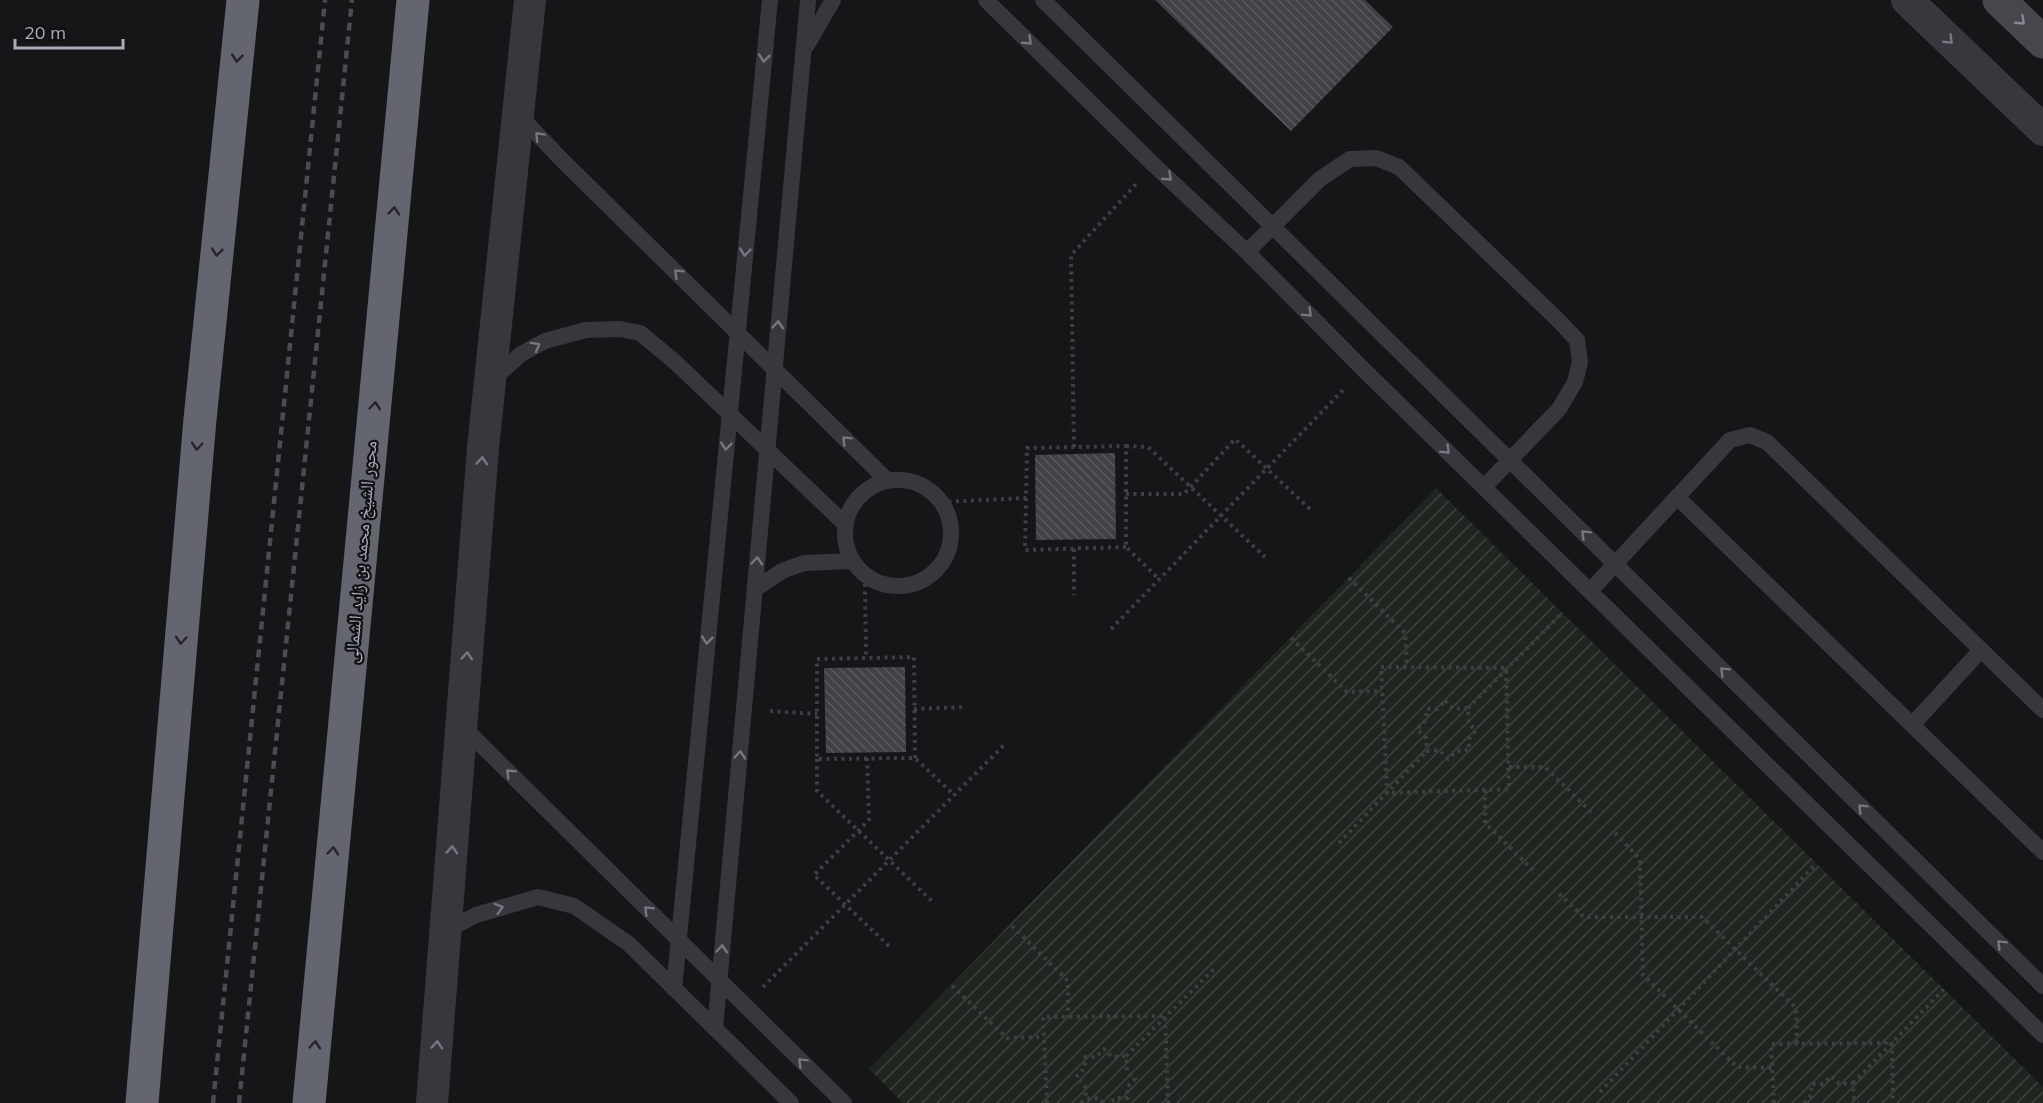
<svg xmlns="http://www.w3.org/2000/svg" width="2043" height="1103" font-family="Mulish,'Noto Naskh Arabic',sans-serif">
	<defs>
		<pattern id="garden-furrows" width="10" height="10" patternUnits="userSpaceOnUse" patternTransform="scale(1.5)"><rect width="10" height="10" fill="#1e261f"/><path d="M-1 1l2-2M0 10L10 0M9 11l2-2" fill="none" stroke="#3c433d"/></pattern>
		<pattern id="building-back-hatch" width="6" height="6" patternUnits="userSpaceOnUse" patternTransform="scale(1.5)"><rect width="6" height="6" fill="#404145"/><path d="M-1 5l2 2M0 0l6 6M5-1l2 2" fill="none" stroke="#595a5e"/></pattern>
	</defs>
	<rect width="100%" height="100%" fill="#161618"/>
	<path fill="url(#garden-furrows)" d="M 1436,488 L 2043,1087 L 2043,1103 L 903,1103 L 869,1069 Z"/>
	<path fill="url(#building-back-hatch)" d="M 1155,0 L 1365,0 L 1393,27 L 1291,131 Z
		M 1115,453 L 1116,539 L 1036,540 L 1035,455 Z
		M 905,667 L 906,752 L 826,753 L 824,668 Z"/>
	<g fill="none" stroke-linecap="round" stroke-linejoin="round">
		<path stroke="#3d3f44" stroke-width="4" stroke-dasharray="3 4.5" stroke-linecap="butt" d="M 1126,446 L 1148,447 L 1265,557
			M 1074,447 L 1071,255 L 1137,183
			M 1126,494 L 1184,494 L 1235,439 L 1312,511
			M 941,502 L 1026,498
			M 1126,547 L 1025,550 L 1027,448 L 1126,446 L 1126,547 L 1159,579
			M 1074,549 L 1074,595
			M 1349,578 L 1405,633 L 1407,667
			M 865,584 L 866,658
			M 1111,629 L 1346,387
			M 1291,638 L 1347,692 L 1382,691
			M 1381,667 L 1506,668 L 1509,789 L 1387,793 Z
			M 1445,701 L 1454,709 L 1468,708 L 1469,724 L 1476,730 L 1469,739 L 1469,750 L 1457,751 L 1448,759 L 1439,750 L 1427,751 L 1426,738 L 1417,729 L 1426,720 L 1427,709 L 1437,709 Z
			M 1468,708 L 1562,613
			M 914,709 L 965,707
			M 770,711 L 817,714
			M 867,758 L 869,820 L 814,875 L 891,948
			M 915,758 L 914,657 L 817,659 L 817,759 L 915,758 L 954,795
			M 817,759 L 817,791 L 935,904
			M 1509,767 L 1545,767 L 1591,812
			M 1485,790 L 1485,823 L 1533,870
			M 1615,833 L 1640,859 L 1643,975 L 1737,1067 L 1772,1068
			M 1339,843 L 1427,751
			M 1559,894 L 1584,917 L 1702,917 L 1796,1008 L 1797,1044
			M 1012,926 L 1068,981 L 1068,1017
			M 952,986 L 1007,1038 L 1044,1037
			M 763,987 L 1004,745
			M 1126,1056 L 1214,969
			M 1853,1083 L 1944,989
			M 1600,1092 L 1816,864
			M 1047,1103 L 1043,1017 L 1165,1016 L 1168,1103
			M 1081,1103 L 1086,1099
			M 1103,1103 L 1098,1098 L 1086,1099 L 1085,1086 L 1076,1077 L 1085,1068 L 1085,1057 L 1096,1057 L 1104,1049 L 1112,1057 L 1126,1056 L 1127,1072 L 1135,1079 L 1127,1087 L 1128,1098 L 1115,1098 L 1110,1103
			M 1774,1103 L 1771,1044 L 1892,1043 L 1893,1103
			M 1804,1103 L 1811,1095 L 1812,1084 L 1823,1084 L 1831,1076 L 1839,1084 L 1853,1083 L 1854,1099 L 1858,1103"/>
		<path stroke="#37383d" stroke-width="16" d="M 986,0 L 1154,165 L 1247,252 L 1364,370 L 2043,1035
			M 1043,0 L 2043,986
			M 807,45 L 833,0
			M 518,114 L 563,161 L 888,481
			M 1247,252 L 1320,179 L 1350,159 L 1376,158 L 1399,167 L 1557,319 L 1577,340 L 1580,362 L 1575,382 L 1559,409 L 1484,487
			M 491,381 L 521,354 L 545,341 L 586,330 L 620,329 L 640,333 L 674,361 L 846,525
			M845 533a53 53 0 1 1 106 0a53 53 0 1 1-106 0Z
			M 1677,497 L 2043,852
			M 755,589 L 782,571 L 804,563 L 853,561
			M 1590,591 L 1730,440 L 1750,435 L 1767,442 L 2043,710
			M 1912,725 L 1981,650
			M 462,726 L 844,1103
			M 446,931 L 476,915 L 538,897 L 574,906 L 629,944 L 791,1103
			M 674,989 L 770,0
			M 715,1029 L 808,0"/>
		<path stroke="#37383d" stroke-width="32" d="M 1907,0 L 2043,130
			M 432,1103 L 483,448 L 530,0"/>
		<path stroke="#45474d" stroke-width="33" d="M 1999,0 L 2043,42"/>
		<path stroke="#63666e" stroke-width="33" d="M 142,1103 L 200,419 L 243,0
			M 309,1103 L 413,0"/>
		<path stroke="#4a4c52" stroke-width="4.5" stroke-dasharray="8 6" stroke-linecap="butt" d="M 213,1103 L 325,0
			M 239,1103 L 352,0"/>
	</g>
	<defs><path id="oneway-chevron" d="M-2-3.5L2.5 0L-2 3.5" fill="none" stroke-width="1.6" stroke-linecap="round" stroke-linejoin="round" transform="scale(1.5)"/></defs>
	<use stroke="#858993" href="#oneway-chevron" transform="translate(2021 21) rotate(43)"/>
	<g stroke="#757881">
		<use href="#oneway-chevron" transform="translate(1949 40) rotate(44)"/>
		<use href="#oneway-chevron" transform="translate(1028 41) rotate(44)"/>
		<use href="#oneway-chevron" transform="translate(764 58) rotate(96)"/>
		<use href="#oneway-chevron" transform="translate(539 136) rotate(-133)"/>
		<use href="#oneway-chevron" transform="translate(1168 177) rotate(43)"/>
		<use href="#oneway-chevron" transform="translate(745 252) rotate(96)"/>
		<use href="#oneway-chevron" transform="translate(678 273) rotate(-135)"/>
		<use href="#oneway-chevron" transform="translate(1308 313) rotate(45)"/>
		<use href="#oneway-chevron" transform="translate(778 325) rotate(-85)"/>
		<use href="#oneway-chevron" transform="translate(536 346) rotate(-29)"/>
		<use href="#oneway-chevron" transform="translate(846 440) rotate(-135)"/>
		<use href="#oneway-chevron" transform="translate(726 446) rotate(96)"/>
		<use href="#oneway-chevron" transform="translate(1446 450) rotate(44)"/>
		<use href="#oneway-chevron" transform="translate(482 461) rotate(-86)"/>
		<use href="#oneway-chevron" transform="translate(1585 534) rotate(-135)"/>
		<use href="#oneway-chevron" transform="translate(757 561) rotate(-85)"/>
		<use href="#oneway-chevron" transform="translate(707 640) rotate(96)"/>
		<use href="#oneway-chevron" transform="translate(467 656) rotate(-86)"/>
		<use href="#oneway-chevron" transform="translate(1724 671) rotate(-135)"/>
		<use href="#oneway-chevron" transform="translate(740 755) rotate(-85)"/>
		<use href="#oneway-chevron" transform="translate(510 773) rotate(-135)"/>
		<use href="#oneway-chevron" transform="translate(1862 808) rotate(-135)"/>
		<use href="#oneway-chevron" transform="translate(452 850) rotate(-86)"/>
		<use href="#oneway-chevron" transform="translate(499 908) rotate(-16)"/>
		<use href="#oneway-chevron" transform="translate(648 910) rotate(-135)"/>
		<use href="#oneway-chevron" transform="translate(2001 944) rotate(-135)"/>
		<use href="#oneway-chevron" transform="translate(722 949) rotate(-85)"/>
		<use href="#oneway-chevron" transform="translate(437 1045) rotate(-86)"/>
		<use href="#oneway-chevron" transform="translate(802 1062) rotate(-135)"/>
	</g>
	<g stroke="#26262a">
		<use href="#oneway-chevron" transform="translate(237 58) rotate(96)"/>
		<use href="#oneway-chevron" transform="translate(394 211) rotate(-85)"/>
		<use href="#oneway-chevron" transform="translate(217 252) rotate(96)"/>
		<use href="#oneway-chevron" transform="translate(375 406) rotate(-85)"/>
		<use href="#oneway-chevron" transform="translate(197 446) rotate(95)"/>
		<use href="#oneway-chevron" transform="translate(181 640) rotate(95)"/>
		<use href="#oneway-chevron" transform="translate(333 851) rotate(-85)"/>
		<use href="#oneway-chevron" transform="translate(315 1045) rotate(-85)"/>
	</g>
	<g text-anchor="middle" stroke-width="4.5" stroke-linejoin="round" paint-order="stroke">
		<g font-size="18" fill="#a8adb8" stroke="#111113">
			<text transform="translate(361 552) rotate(-85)" y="6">محور الشيخ محمد بن زايد الشمالى</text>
		</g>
	</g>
	<path d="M15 39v9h108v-9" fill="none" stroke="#a8adb8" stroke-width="3"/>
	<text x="24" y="39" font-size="18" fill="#a8adb8" stroke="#111113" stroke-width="4.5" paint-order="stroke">20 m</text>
</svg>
